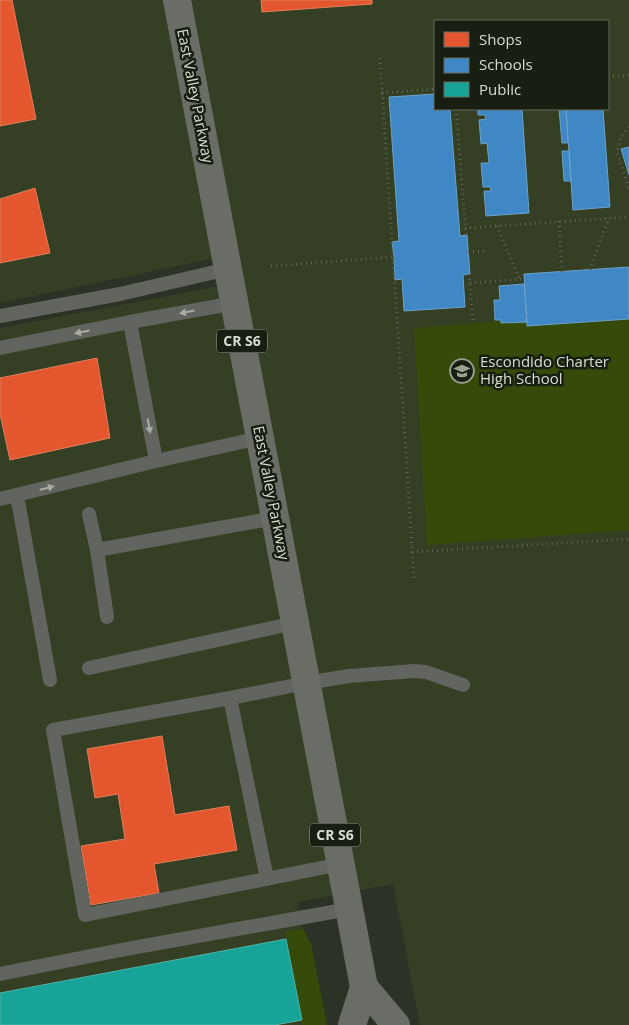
<svg xmlns="http://www.w3.org/2000/svg" width="629" height="1025" font-family="'Open Sans',sans-serif">
	<rect width="100%" height="100%" fill="#2d3226"/>
	<path fill="#343f23" fill-rule="evenodd" d="M 0,0 L 629,0 L 629,1025 L 420,1025 L 393,884 L 298,902 L 303,929 L 311,944 L 327,1025 L 0,1025 L 0,328 L 231,284 L 225,256 L 0,303 ZM 435,21 L 608,21 L 608,109 L 435,109 Z"/>
	<path fill="#364b0a" d="M 629,312 L 629,530 L 427,545 L 414,328 Z
		M 303,929 L 311,944 L 327,1025 L 302,1025 L 286,932 Z"/>
	<path fill="#e4572e" stroke="#e07f5e" d="M 0,0 L 12,0 L 36,119 L 0,126 Z
		M 261,0 L 372,0 L 372,4 L 262,12 Z
		M 35,188 L 50,253 L 0,263 L 0,199 Z
		M 97,358 L 110,438 L 10,460 L 0,414 L 0,378 Z
		M 162,736 L 175,815 L 229,806 L 237,850 L 154,864 L 159,893 L 91,905 L 81,846 L 125,839 L 118,794 L 95,798 L 87,749 Z"/>
	<path fill="#3f88c5" stroke="#6ca2c8" d="M 435,94 L 435,109 L 450,109 L 460,236 L 467,235 L 470,274 L 463,275 L 465,307 L 404,311 L 402,279 L 395,280 L 394,257 L 392,242 L 399,241 L 389,97 Z
		M 478,109 L 522,109 L 529,213 L 486,216 L 484,191 L 491,191 L 490,187 L 483,187 L 481,163 L 489,163 L 487,143 L 481,144 L 479,120 L 486,119 L 485,115 L 478,115 Z
		M 559,109 L 566,109 L 568,143 L 562,143 Z
		M 566,109 L 603,109 L 610,207 L 573,210 Z
		M 629,147 L 629,175 L 621,149 Z
		M 562,151 L 569,151 L 571,181 L 564,181 Z
		M 629,267 L 629,319 L 527,326 L 524,274 Z
		M 524,284 L 527,322 L 501,323 L 501,320 L 495,320 L 494,300 L 500,300 L 499,286 Z"/>
	<path fill="#17a398" stroke="#50b4a8" d="M 286,939 L 302,1020 L 275,1025 L 0,1025 L 0,993 Z"/>
	<g fill="none" stroke-linecap="round" stroke-linejoin="round">
		<path stroke="#61635d" stroke-width="3" stroke-dasharray="1 4" stroke-linecap="butt" d="M 380,58 L 414,578
			M 608,77 L 629,75
			M 382,93 L 435,89
			M 456,109 L 466,235
			M 629,127 L 620,138 L 617,152 L 629,188
			M 559,221 L 562,272
			M 497,226 L 520,280
			M 465,228 L 629,217
			M 468,252 L 485,251
			M 271,266 L 393,257
			M 590,270 L 609,218
			M 469,274 L 473,322
			M 470,283 L 524,279
			M 412,552 L 629,539"/>
		<path stroke="#62645f" stroke-width="14" d="M 235,303 L 130,322 L 156,461 L 260,438
			M 0,316 L 120,294 L 228,269
			M 0,348 L 130,322
			M 17,495 L 50,680
			M 0,499 L 156,461
			M 89,514 L 97,550 L 275,518
			M 97,550 L 107,617
			M 89,668 L 295,623
			M 230,698 L 267,879
			M 341,864 L 85,915 L 53,730 L 230,698 L 306,683 L 349,676 L 414,671 L 426,672 L 463,685
			M 0,974 L 121,950 L 349,909"/>
		<path stroke="#696d66" stroke-width="28" d="M 177,0 L 364,987 L 352,1025
			M 364,987 L 396,1025"/>
	</g>
	<defs><path id="oneway-solid" d="M-6-.8H1V-3.2L6.5 0L1 3.2V.8H-6Z" transform="scale(1.25)"/></defs>
	<g fill="#a8ada2">
		<use href="#oneway-solid" transform="translate(187 312) rotate(169)"/>
		<use href="#oneway-solid" transform="translate(82 332) rotate(169)"/>
		<use href="#oneway-solid" transform="translate(149 426) rotate(80)"/>
		<use href="#oneway-solid" transform="translate(47 488) rotate(-14)"/>
	</g>
	<defs>
		<g id="school-ring" transform="scale(1.25)"><circle r="9.5" fill="#191e13" stroke="#9ba193" stroke-width="1.5"/><path d="M0-5L7-2L0 1L-7-2ZM-4 1L0 2.5L4 1V4Q0 6-4 4Z" fill="#9ba193"/></g>
	</defs>
	<g fill-rule="evenodd">
		<use href="#school-ring" x="462" y="371"/>
	</g>
	<g text-anchor="middle" stroke-width="5" stroke-linejoin="round" paint-order="stroke">
		<g fill="#191e13" stroke="#9da496" stroke-width="1">
			<rect x="217" y="329.5" width="50" height="23" rx="4"/>
			<rect x="310" y="823.5" width="50" height="23" rx="4"/>
		</g>
		<g font-size="14" font-weight="bold" fill="#d6ddce">
			<text x="242" y="346">CR S6</text>
			<text x="335" y="840">CR S6</text>
		</g>
		<g font-size="15" fill="#d6ddce" stroke="#191e13">
			<text transform="translate(195 96) rotate(79)" y="5">East Valley Parkway</text>
			<text transform="translate(271 493) rotate(79)" y="5">East Valley Parkway</text>
		</g>
		<g font-size="15" fill="#d6ddce" stroke="#191e13" text-anchor="start">
			<text x="480" y="367">Escondido Charter<tspan x="480" dy="17">High School</tspan></text>
		</g>
	</g>
	<rect x="434" y="20" width="175" height="90" fill="#191e13" stroke="#656a5e"/>
	<rect x="444" y="32" width="25" height="15" fill="#e4572e" stroke="#656a5e"/>
	<text x="479" y="45" font-size="15" fill="#d6ddce">Shops</text>
	<rect x="444" y="58" width="25" height="15" fill="#3f88c5" stroke="#656a5e"/>
	<text x="479" y="70" font-size="15" fill="#d6ddce">Schools</text>
	<rect x="444" y="82" width="25" height="15" fill="#17a398" stroke="#656a5e"/>
	<text x="479" y="95" font-size="15" fill="#d6ddce">Public</text>
</svg>
